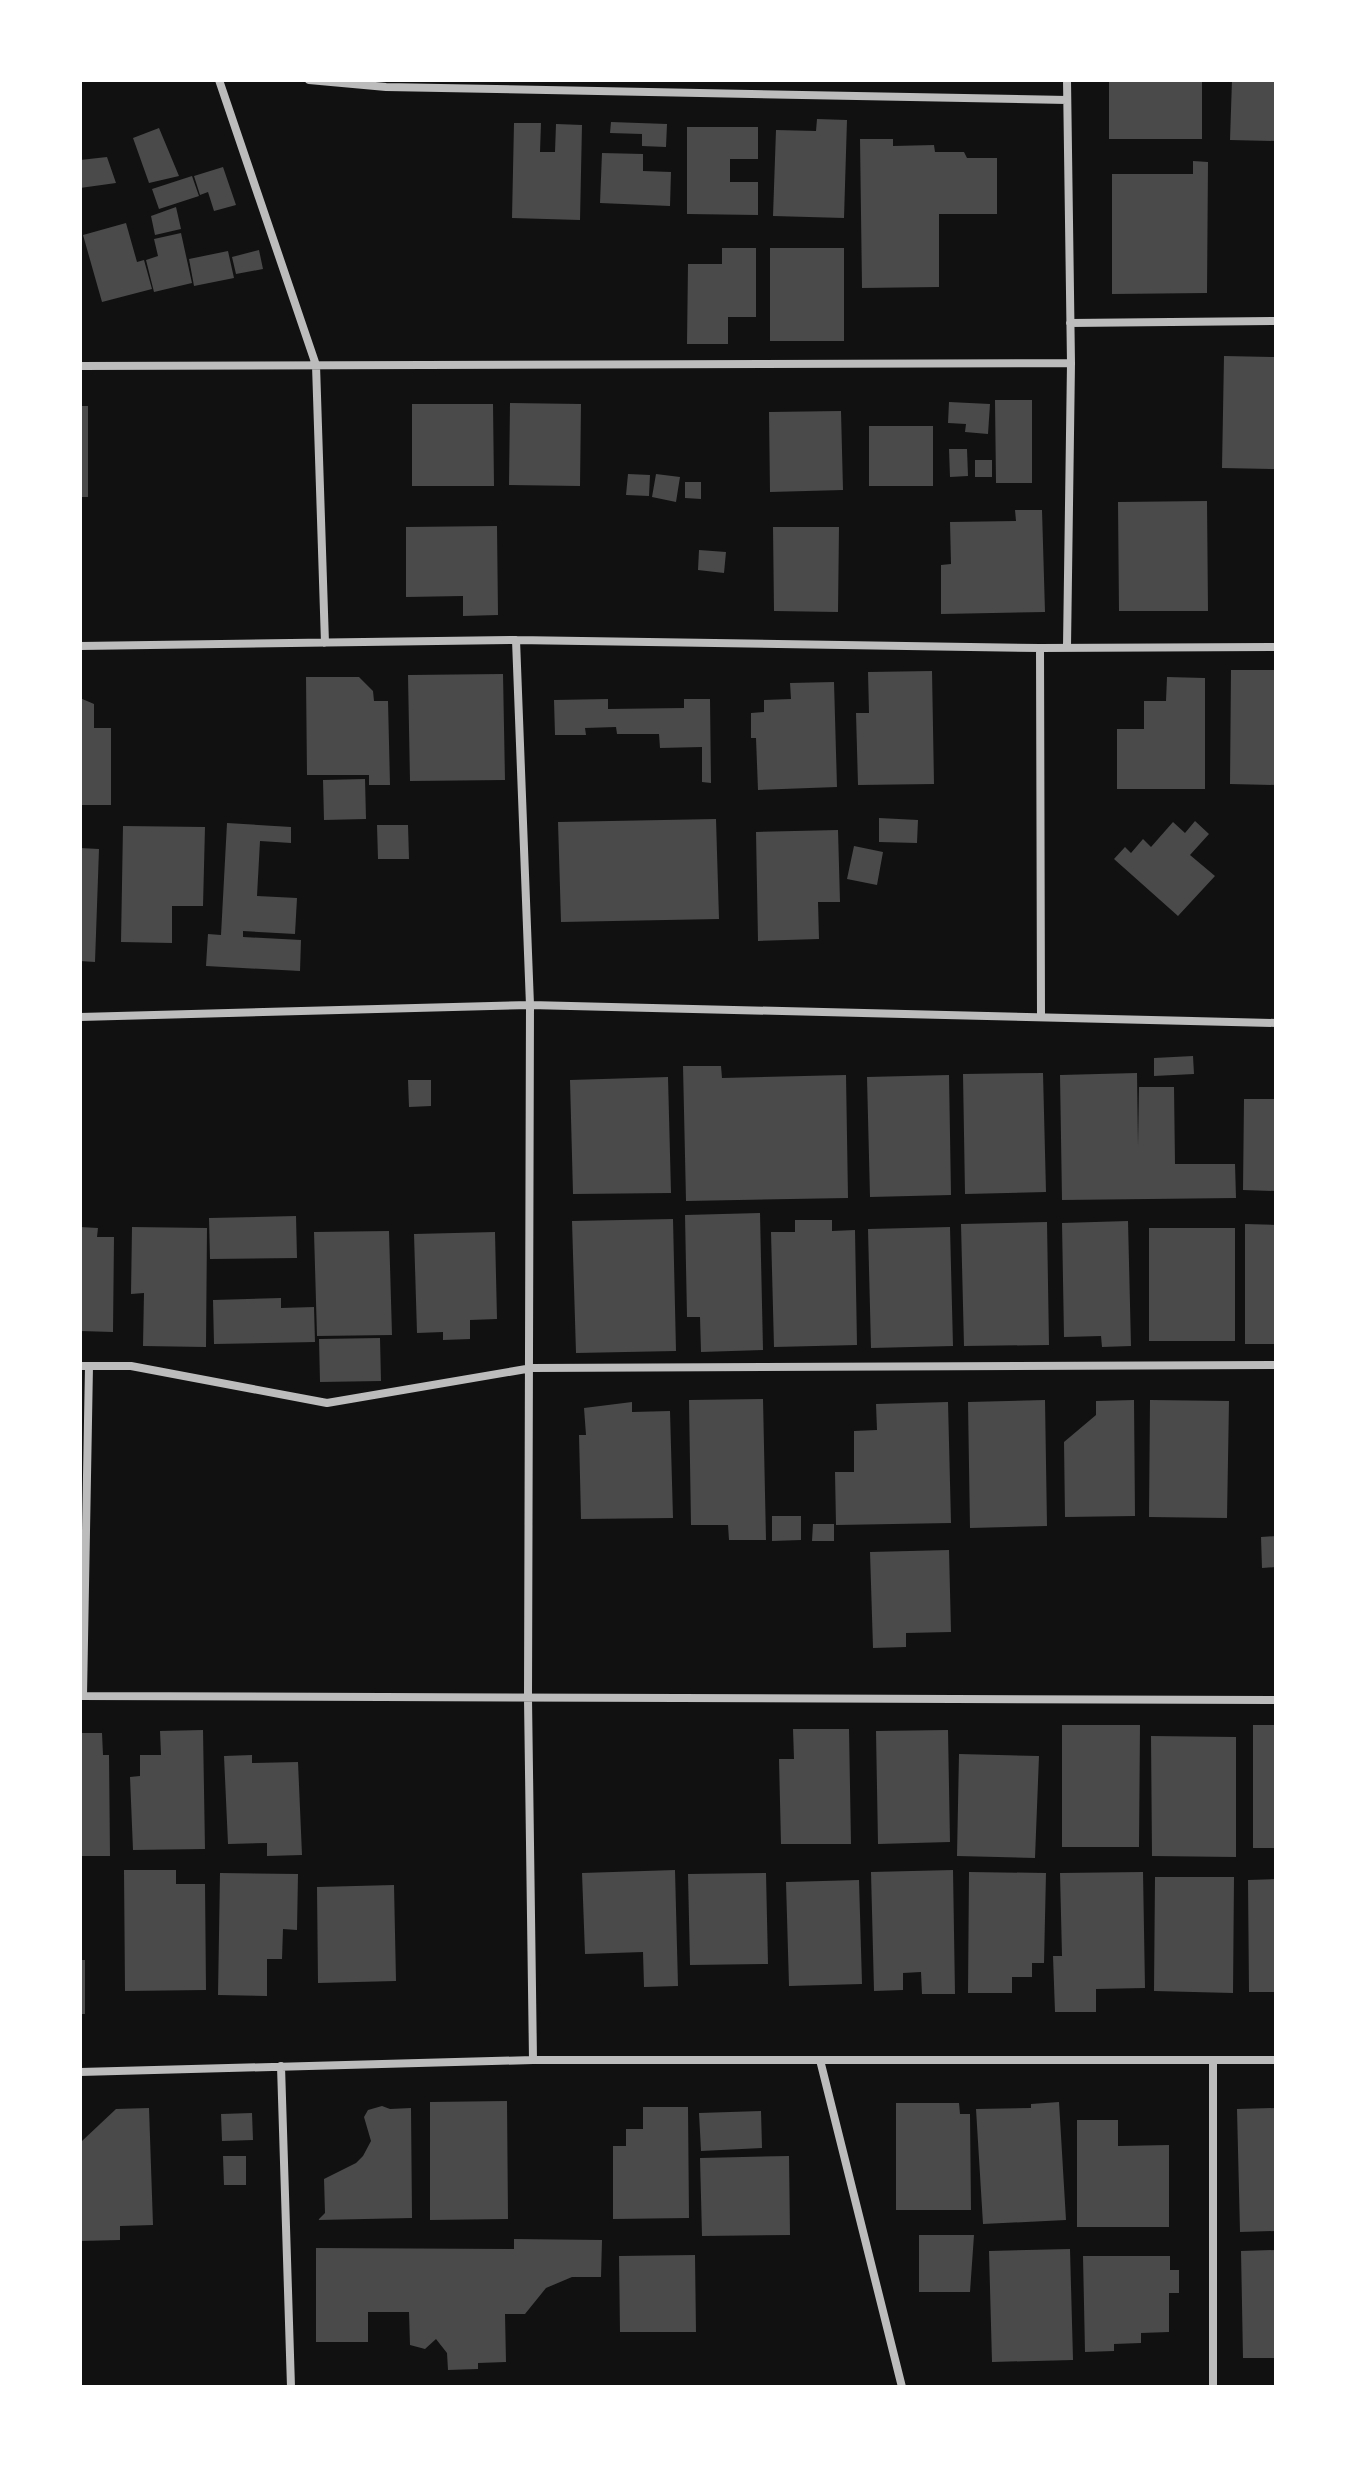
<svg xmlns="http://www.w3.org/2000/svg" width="1356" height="2467" font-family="'Exo 2',sans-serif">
	<rect width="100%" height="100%" fill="#111"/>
	<path fill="#4a4a4a" d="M 1109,80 L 1202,80 L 1202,139 L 1109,139 Z
		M 1232,80 L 1276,80 L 1276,141 L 1230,140 Z
		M 817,119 L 847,120 L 844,218 L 773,216 L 776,130 L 816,131 Z
		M 611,122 L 667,124 L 666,147 L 642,146 L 642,134 L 610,133 Z
		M 514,123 L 541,123 L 540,152 L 555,152 L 556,124 L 582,125 L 580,220 L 512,218 Z
		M 687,127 L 758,127 L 758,159 L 730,159 L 730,182 L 758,182 L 758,215 L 687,214 Z
		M 159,128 L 179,176 L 149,183 L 133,138 Z
		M 860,139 L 893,139 L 893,146 L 934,145 L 935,152 L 964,152 L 967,158 L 997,158 L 997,214 L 939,214 L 939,287 L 862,288 Z
		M 602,153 L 643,154 L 643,171 L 671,172 L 670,206 L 600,203 Z
		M 107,157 L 116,183 L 80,188 L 80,160 Z
		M 1193,161 L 1208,162 L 1207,293 L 1112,294 L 1112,174 L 1193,174 Z
		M 223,167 L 236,205 L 214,211 L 208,192 L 200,195 L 194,176 Z
		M 192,176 L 199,196 L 159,209 L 152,189 Z
		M 176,207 L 181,229 L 155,235 L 151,216 Z
		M 126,223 L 137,262 L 144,260 L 152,289 L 102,302 L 83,235 Z
		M 181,233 L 192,283 L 154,292 L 146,260 L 158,256 L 154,239 Z
		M 722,248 L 756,248 L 756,317 L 728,317 L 728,344 L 687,344 L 688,264 L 722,264 Z
		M 770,248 L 844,248 L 844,341 L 770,341 Z
		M 259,250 L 263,269 L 236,274 L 232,257 Z
		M 228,251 L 234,278 L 194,286 L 189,259 Z
		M 1224,356 L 1276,357 L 1276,469 L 1222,468 Z
		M 995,400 L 1032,400 L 1032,483 L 996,483 Z
		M 949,402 L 990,404 L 988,434 L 965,432 L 966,424 L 948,423 Z
		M 510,403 L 581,404 L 580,486 L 509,485 Z
		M 412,404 L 493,404 L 494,486 L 412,486 Z
		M 80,406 L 88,406 L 88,497 L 80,497 Z
		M 841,411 L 843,490 L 770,492 L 769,412 Z
		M 869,426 L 933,426 L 933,486 L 869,486 Z
		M 949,449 L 967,449 L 968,476 L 950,477 Z
		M 975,460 L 992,460 L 992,477 L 975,477 Z
		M 628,474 L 650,475 L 649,496 L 626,495 Z
		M 656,474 L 680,477 L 676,502 L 652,497 Z
		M 685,482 L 701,482 L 701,499 L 685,498 Z
		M 1207,501 L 1208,611 L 1119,611 L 1118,502 Z
		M 1015,510 L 1042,510 L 1045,612 L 941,614 L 941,565 L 951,564 L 950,522 L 1016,521 Z
		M 497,526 L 498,615 L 463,616 L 463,596 L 406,597 L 406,527 Z
		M 773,527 L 839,527 L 838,612 L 774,611 Z
		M 699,550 L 726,552 L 724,573 L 698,570 Z
		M 1231,670 L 1276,670 L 1276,785 L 1230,784 Z
		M 932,671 L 934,784 L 858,785 L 856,713 L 869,713 L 868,672 Z
		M 503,674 L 505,780 L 410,781 L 408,675 Z
		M 306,677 L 359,677 L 373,691 L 374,701 L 388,701 L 390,785 L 369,785 L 369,775 L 307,775 Z
		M 1167,677 L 1205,678 L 1205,789 L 1117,789 L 1117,729 L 1144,729 L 1144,701 L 1166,701 Z
		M 834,682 L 837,787 L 758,790 L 756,738 L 751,738 L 751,713 L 764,712 L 764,700 L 791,699 L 790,683 Z
		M 80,698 L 94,704 L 94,728 L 111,728 L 111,805 L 80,805 Z
		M 608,699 L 608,709 L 684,708 L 684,699 L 710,699 L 711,783 L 702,782 L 702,747 L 660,748 L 659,734 L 617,734 L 616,727 L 585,728 L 586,735 L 555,735 L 554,700 Z
		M 365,779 L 366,819 L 324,820 L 323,780 Z
		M 879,818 L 918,820 L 917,843 L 879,842 Z
		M 716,819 L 719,919 L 561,922 L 558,822 Z
		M 1195,821 L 1209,834 L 1190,855 L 1215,876 L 1178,916 L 1114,859 L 1125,847 L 1131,853 L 1143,839 L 1151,847 L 1173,822 L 1185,833 Z
		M 227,823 L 291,827 L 291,843 L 260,841 L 257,896 L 297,898 L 295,934 L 243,931 L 243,937 L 301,940 L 300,971 L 206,966 L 208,934 L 221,935 Z
		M 377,825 L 408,825 L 409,859 L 378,859 Z
		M 123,826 L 205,827 L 203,906 L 172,906 L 172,943 L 121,942 Z
		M 838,830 L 840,902 L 818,902 L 819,939 L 758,941 L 756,832 Z
		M 854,846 L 883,852 L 877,885 L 847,879 Z
		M 80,848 L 99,849 L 95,962 L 80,961 Z
		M 1193,1056 L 1194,1074 L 1154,1076 L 1154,1058 Z
		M 683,1066 L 721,1066 L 722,1078 L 846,1075 L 848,1198 L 686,1201 Z
		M 1043,1073 L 1046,1192 L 965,1194 L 963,1074 Z
		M 1137,1073 L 1138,1146 L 1139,1087 L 1174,1087 L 1175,1164 L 1235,1164 L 1236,1198 L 1062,1200 L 1060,1075 Z
		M 949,1075 L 951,1195 L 870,1197 L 867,1077 Z
		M 668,1077 L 671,1193 L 573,1194 L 570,1080 Z
		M 408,1080 L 431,1080 L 431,1106 L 409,1107 Z
		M 1244,1099 L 1276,1099 L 1276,1191 L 1243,1190 Z
		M 760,1213 L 763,1350 L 701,1352 L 700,1317 L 687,1317 L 685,1215 Z
		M 296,1216 L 297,1258 L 210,1259 L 209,1218 Z
		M 673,1219 L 676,1351 L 576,1353 L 572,1221 Z
		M 795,1220 L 832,1220 L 832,1231 L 855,1230 L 857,1345 L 774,1347 L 771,1232 L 795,1232 Z
		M 1128,1221 L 1131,1346 L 1102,1347 L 1101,1336 L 1064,1337 L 1062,1223 Z
		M 1047,1222 L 1049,1345 L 964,1346 L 961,1224 Z
		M 1245,1224 L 1276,1225 L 1276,1344 L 1245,1344 Z
		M 80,1227 L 98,1228 L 97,1237 L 114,1237 L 113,1332 L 80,1331 Z
		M 132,1227 L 207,1228 L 206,1347 L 143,1346 L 144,1293 L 131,1294 Z
		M 950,1227 L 953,1346 L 871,1348 L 868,1229 Z
		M 1149,1228 L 1235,1228 L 1235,1341 L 1149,1341 Z
		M 389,1231 L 392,1335 L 317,1336 L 314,1232 Z
		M 495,1232 L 497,1319 L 470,1320 L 470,1339 L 443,1340 L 443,1332 L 417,1333 L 414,1234 Z
		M 281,1298 L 281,1308 L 314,1307 L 315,1342 L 214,1344 L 213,1300 Z
		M 380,1338 L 381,1381 L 320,1382 L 319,1339 Z
		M 763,1399 L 766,1540 L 729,1540 L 728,1525 L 691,1525 L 689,1400 Z
		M 1045,1400 L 1047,1526 L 970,1528 L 968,1402 Z
		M 1134,1400 L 1135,1516 L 1065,1517 L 1064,1442 L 1096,1415 L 1096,1401 Z
		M 1150,1400 L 1229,1401 L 1227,1518 L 1149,1517 Z
		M 632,1402 L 632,1412 L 670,1411 L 673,1518 L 581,1519 L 579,1435 L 586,1435 L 584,1408 Z
		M 948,1402 L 951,1523 L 836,1525 L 835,1472 L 854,1472 L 854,1431 L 877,1430 L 876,1404 Z
		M 772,1516 L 801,1516 L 801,1540 L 772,1541 Z
		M 813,1524 L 834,1524 L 834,1541 L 812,1541 Z
		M 1276,1536 L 1276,1567 L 1262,1568 L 1261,1537 Z
		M 949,1550 L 951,1632 L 906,1633 L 906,1647 L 873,1648 L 870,1552 Z
		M 1062,1725 L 1140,1725 L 1139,1847 L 1062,1847 Z
		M 1253,1725 L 1276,1725 L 1276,1848 L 1253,1848 Z
		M 793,1729 L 849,1729 L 851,1844 L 781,1844 L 779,1759 L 794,1759 Z
		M 203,1730 L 205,1849 L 133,1850 L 130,1777 L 140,1776 L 140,1755 L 161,1755 L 160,1731 Z
		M 948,1730 L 950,1842 L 878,1844 L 876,1731 Z
		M 80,1733 L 102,1733 L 103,1755 L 109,1755 L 110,1856 L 80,1856 Z
		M 1151,1736 L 1236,1737 L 1236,1857 L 1152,1856 Z
		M 959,1754 L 1039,1756 L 1035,1858 L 957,1856 Z
		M 252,1755 L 252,1763 L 298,1762 L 302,1855 L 267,1856 L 267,1843 L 228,1844 L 224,1756 Z
		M 124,1870 L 176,1870 L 176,1884 L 205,1884 L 206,1990 L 125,1991 Z
		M 675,1870 L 678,1986 L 644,1987 L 643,1952 L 585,1954 L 582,1873 Z
		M 953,1870 L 955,1994 L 922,1994 L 921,1972 L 903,1973 L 903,1990 L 874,1991 L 871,1872 Z
		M 969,1872 L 1046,1873 L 1044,1963 L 1032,1963 L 1032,1977 L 1012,1977 L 1012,1993 L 968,1993 Z
		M 1143,1872 L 1145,1988 L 1096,1989 L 1096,2012 L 1055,2012 L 1053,1956 L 1062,1956 L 1060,1873 Z
		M 220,1873 L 298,1874 L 297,1930 L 283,1929 L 282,1959 L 267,1959 L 267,1996 L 218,1995 Z
		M 766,1873 L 768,1964 L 690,1965 L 688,1874 Z
		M 1155,1877 L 1234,1877 L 1233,1993 L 1154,1991 Z
		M 1276,1879 L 1276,1992 L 1249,1992 L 1248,1880 Z
		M 859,1880 L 862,1984 L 789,1986 L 786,1882 Z
		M 394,1885 L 396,1981 L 318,1983 L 317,1887 Z
		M 80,1960 L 85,1960 L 85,2014 L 80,2014 Z
		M 507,2101 L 508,2219 L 430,2220 L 430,2102 Z
		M 1059,2102 L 1066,2220 L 983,2224 L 976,2109 L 1031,2108 L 1031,2104 Z
		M 896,2103 L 959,2103 L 960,2114 L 970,2114 L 971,2210 L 896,2210 Z
		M 382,2106 L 390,2109 L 411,2108 L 412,2218 L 318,2220 L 325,2213 L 324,2179 L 356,2163 L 363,2156 L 371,2141 L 364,2117 L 368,2110 Z
		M 643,2107 L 688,2107 L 689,2218 L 613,2219 L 613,2146 L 626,2146 L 626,2129 L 643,2129 Z
		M 149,2108 L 153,2225 L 120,2226 L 120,2240 L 80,2241 L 82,2141 L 116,2109 Z
		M 1276,2108 L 1276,2231 L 1240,2232 L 1237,2109 Z
		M 761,2111 L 762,2148 L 701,2151 L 699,2113 Z
		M 252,2113 L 253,2140 L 222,2141 L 221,2114 Z
		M 1077,2120 L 1118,2120 L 1118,2146 L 1169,2145 L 1169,2227 L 1077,2227 Z
		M 223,2156 L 246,2156 L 246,2185 L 224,2185 Z
		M 789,2156 L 790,2235 L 702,2236 L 700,2158 Z
		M 919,2235 L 974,2235 L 970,2292 L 919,2292 Z
		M 514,2239 L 602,2240 L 601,2277 L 572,2277 L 546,2288 L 525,2314 L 505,2314 L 506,2362 L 478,2363 L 478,2369 L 448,2370 L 447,2353 L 436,2339 L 425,2349 L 410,2345 L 409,2312 L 368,2312 L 368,2342 L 316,2342 L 316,2248 L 514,2249 Z
		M 1070,2249 L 1073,2360 L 992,2362 L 989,2251 Z
		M 1276,2250 L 1276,2358 L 1243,2358 L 1241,2251 Z
		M 695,2255 L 696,2332 L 620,2332 L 619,2256 Z
		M 1083,2256 L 1170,2256 L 1170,2270 L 1179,2270 L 1179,2293 L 1169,2293 L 1169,2332 L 1141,2333 L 1141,2343 L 1114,2344 L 1114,2351 L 1085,2352 Z"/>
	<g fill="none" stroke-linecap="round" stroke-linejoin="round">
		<path stroke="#bcbcbc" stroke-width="8" d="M 219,80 L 316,365 L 325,643
			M 309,80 L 386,87 L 1067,100
			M 1070,323 L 1276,321
			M 80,366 L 1071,363
			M 516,640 L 530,1005 L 528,1699 L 533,2060
			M 80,646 L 516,640 L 1040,648 L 1276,647
			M 1067,647 L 1071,363 L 1067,80
			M 1040,648 L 1041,1016
			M 80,1017 L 530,1005 L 1276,1023
			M 80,1366 L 131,1366 L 327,1403 L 532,1368 L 1276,1365
			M 80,1696 L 1276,1700
			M 83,1696 L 89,1366
			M 820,2060 L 902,2387
			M 281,2066 L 291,2387
			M 80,2072 L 533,2060 L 1276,2060
			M 1213,2387 L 1213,2061"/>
	</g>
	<rect width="1356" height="2467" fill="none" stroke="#ffffff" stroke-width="164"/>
</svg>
